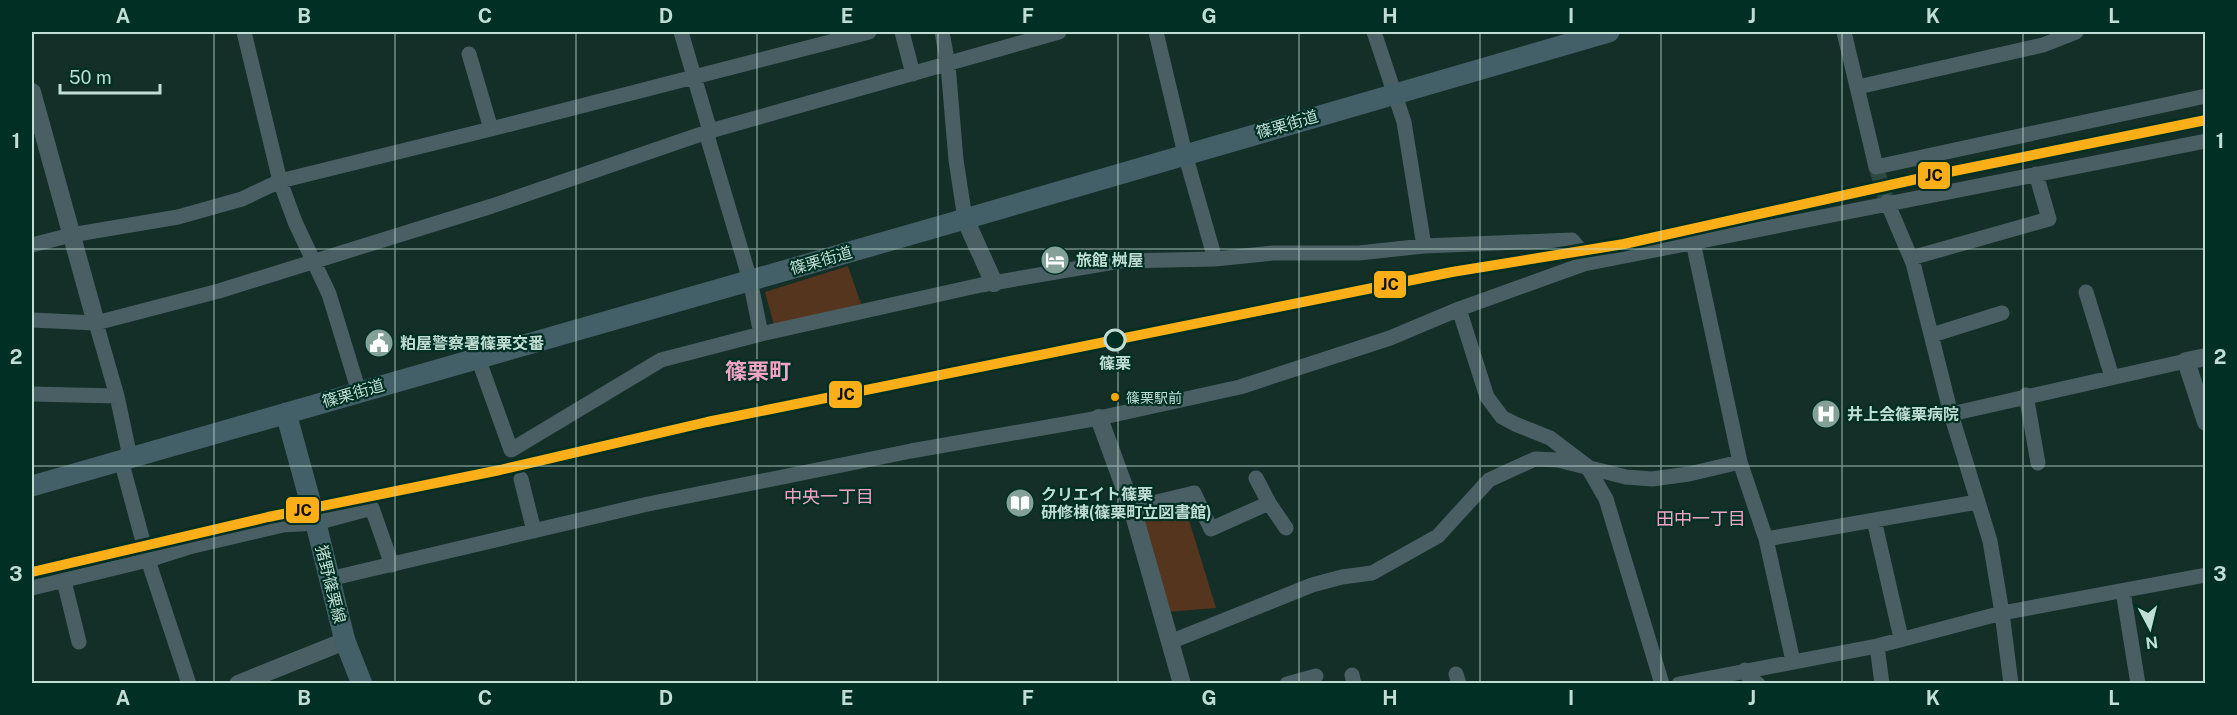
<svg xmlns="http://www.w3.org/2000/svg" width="2237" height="715" font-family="'Public Sans','Noto Sans JP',sans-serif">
	<rect width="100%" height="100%" fill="#132f27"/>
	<path fill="#55351d" d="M 848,266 L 861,304 L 774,325 L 765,292 Z
		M 1185,507 L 1216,608 L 1167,612 L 1137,513 Z"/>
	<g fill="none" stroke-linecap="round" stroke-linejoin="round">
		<path stroke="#2d4941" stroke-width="15" stroke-dasharray="15 8" stroke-linecap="butt" d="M 1876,167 L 1887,202"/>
		<path stroke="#495f64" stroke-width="15" d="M 244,32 L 280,181 L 295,222 L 329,294 L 359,392
			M 681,32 L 710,131 L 708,139 L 750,280 L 761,334
			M 902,32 L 913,74
			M 942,32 L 948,65 L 956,160 L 965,219
			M 1156,32 L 1185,154 L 1215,259
			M 1374,32 L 1404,122 L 1424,246
			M 1844,32 L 1876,167 L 2206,96
			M 469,54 L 491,129
			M 1858,87 L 2043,45 L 2076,32
			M 1887,202 L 1913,263 L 1951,414 L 1990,541 L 2002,613 L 2011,684
			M 1693,242 L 1740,462 L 1766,539
			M 32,245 L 71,235 L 178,217 L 242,199 L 280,181 L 491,129 L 869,32
			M 1911,258 L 2049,219 L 2036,174
			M 2086,292 L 2112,377
			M 1459,309 L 1487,397 L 1502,417 L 1515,424 L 1550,438 L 1587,466 L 1606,499 L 1662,684
			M 32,320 L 96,323 L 219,291 L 492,206 L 710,131 L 1059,32
			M 96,323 L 117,396 L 130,457
			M 1932,335 L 2002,313
			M 478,358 L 511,450 L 661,360 L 761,334 L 981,285 L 1120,261 L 1215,259 L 1273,253 L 1359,253 L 1424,246 L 1572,240 L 1583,253 L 1584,264
			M 32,394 L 117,396
			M 2026,395 L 2038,463
			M 1951,414 L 2186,361
			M 121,460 L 148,560 L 189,684
			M 1256,478 L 1269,503
			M 521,479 L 534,531
			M 1132,508 L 1194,493 L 1211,529 L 1269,503 L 1286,528
			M 1874,520 L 1901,638
			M 329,579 L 648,504 L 911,451 L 1099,418 L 1240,387 L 1390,338 L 1459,309 L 1584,264 L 2206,141
			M 64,581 L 79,642
			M 32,588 L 148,560 L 189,547 L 283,525 L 316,523 L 372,508 L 392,565
			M 2123,591 L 2138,684
			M 1170,642 L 1312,585 L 1342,577 L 1372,573 L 1438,536 L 1489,480 L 1535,459 L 1558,460 L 1626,477 L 1652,479 L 1689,474 L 1740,462
			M 1877,646 L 1882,684
			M 1793,661 L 1766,539 L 1977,502
			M 1745,670 L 1749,678 L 1758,684
			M 1456,674 L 1459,684
			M 1352,675 L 1354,684
			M 1287,684 L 1316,676
			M 1679,684 L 1877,646 L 2002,613 L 2206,575"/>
		<path stroke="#495f64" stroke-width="18" d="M 32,92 L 96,323
			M 965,219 L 994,283
			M 2206,357 L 2186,361 L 2206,422
			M 1099,418 L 1132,508 L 1182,684
			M 238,684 L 345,641"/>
		<path stroke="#435f68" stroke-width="21" d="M 286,413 L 312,508 L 345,641 L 362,684
			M 32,486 L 965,219 L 1609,32"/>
		<g stroke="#002f24" stroke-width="15">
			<path id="rail-1" d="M 32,572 L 268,517 L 500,470 L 707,422 L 1452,272 L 1624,244 L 1944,173 L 2206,120"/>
		</g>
		<use href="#rail-1" stroke="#faaf18" stroke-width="10"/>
	</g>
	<path fill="none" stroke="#c0ded3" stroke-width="1.5" stroke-opacity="0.55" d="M 214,32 L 214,684M 395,32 L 395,684M 576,32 L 576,684M 757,32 L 757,684M 938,32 L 938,684M 1118,32 L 1118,684M 1299,32 L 1299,684M 1480,32 L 1480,684M 1661,32 L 1661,684M 1842,32 L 1842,684M 2023,32 L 2023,684M 32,249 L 2206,249M 32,466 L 2206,466"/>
	<defs>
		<g id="hotel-disc" transform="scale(1.5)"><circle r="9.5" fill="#83a197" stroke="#002f24"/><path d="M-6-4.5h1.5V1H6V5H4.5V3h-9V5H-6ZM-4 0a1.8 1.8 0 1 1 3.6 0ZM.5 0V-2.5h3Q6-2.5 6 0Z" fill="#fff"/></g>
		<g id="civic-disc" transform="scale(1.5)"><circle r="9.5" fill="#83a197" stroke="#002f24"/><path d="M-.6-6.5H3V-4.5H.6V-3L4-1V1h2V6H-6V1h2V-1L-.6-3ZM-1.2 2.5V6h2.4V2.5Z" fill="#fff"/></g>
		<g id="hospital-disc" transform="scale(1.5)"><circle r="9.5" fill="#83a197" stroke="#002f24"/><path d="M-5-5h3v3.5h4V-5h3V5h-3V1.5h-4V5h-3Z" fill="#fff"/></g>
		<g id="library-disc" transform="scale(1.5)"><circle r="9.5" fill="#83a197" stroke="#002f24"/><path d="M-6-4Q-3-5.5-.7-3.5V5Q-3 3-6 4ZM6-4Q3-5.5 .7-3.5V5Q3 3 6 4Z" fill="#fff"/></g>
	</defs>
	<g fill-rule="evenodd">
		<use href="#hotel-disc" x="1055" y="260"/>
		<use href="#civic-disc" x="379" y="343"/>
		<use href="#hospital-disc" x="1826" y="414"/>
		<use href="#library-disc" x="1020" y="503"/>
	</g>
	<circle fill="#002f24" stroke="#c0ded3" stroke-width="3" cx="1115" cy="340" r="10"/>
	<circle fill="#f7a600" stroke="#002f24" stroke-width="2" cx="1115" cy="397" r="5"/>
	<g text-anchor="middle" stroke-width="4.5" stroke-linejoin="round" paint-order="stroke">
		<g font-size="14" fill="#c0ded3" stroke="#002f24" text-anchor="start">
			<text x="1126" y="403">篠栗駅前</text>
		</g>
		<g font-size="16" fill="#c0ded3" stroke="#002f24">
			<text transform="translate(1287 124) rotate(-16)" y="6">篠栗街道</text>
			<text transform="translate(821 260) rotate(-16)" y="6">篠栗街道</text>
			<text transform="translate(353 393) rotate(-16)" y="6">篠栗街道</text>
			<text transform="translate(331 584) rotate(76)" y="6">猪野篠栗線</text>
		</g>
		<g font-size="16" font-weight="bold" fill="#c0ded3" stroke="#002f24" text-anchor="start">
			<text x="1076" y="266">旅館 桝屋</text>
			<text x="400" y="349">粕屋警察署篠栗交番</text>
			<text x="1847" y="420">井上会篠栗病院</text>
			<text x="1041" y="500">クリエイト篠栗<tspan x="1041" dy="18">研修棟(篠栗町立図書館)</tspan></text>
		</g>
		<g font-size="16" font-weight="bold" fill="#c0ded3" stroke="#002f24">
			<text x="1115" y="369">篠栗</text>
		</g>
		<g font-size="18" fill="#f1a4c5" stroke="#002f24">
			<text x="829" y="503">中央一丁目</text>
			<text x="1701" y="525">田中一丁目</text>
		</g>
		<g font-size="22" font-weight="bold" fill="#f1a4c5" stroke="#002f24">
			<text x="758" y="379">篠栗町</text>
		</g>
	</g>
	<g stroke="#002f24" stroke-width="2">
		<rect x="1917" y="161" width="34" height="29" rx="6" fill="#faaf18"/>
		<rect x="1373" y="270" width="34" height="29" rx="6" fill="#faaf18"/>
		<rect x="828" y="380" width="35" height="29" rx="6" fill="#faaf18"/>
		<rect x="285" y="496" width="35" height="28" rx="6" fill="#faaf18"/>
	</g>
	<g font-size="16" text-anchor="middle" font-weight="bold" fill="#111">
		<text x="1934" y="181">JC</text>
		<text x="1390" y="290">JC</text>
		<text x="846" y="400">JC</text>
		<text x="303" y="516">JC</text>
	</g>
	<rect width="2237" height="715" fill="none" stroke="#002f24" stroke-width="66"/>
	<g transform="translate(2150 628) rotate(173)" stroke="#002f24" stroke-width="4.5" paint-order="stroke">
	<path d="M0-4.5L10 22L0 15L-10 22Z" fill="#c0ded3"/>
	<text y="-9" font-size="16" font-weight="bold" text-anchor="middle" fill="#c0ded3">N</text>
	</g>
	<path d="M60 84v9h100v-9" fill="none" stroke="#c0ded3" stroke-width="3"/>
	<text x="69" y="84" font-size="18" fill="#c0ded3" stroke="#002f24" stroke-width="4.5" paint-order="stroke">50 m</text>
	<rect x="33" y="33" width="2171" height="649" fill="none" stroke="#c0ded3" stroke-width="2"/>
	<g font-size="20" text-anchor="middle" font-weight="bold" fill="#c0ded3">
		<text x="123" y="23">A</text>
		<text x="304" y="23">B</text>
		<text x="485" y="23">C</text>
		<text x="666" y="23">D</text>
		<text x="847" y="23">E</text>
		<text x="1028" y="23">F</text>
		<text x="1209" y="23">G</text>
		<text x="1390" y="23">H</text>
		<text x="1571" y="23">I</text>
		<text x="1752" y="23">J</text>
		<text x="1933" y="23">K</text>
		<text x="2114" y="23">L</text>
		<text x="16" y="148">1</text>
		<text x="2220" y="148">1</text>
		<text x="16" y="364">2</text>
		<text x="2220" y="364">2</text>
		<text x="16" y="581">3</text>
		<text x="2220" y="581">3</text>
		<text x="123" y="705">A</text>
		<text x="304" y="705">B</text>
		<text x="485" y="705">C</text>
		<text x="666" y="705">D</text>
		<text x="847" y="705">E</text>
		<text x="1028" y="705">F</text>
		<text x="1209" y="705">G</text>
		<text x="1390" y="705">H</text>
		<text x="1571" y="705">I</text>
		<text x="1752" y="705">J</text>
		<text x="1933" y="705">K</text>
		<text x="2114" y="705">L</text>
	</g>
</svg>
